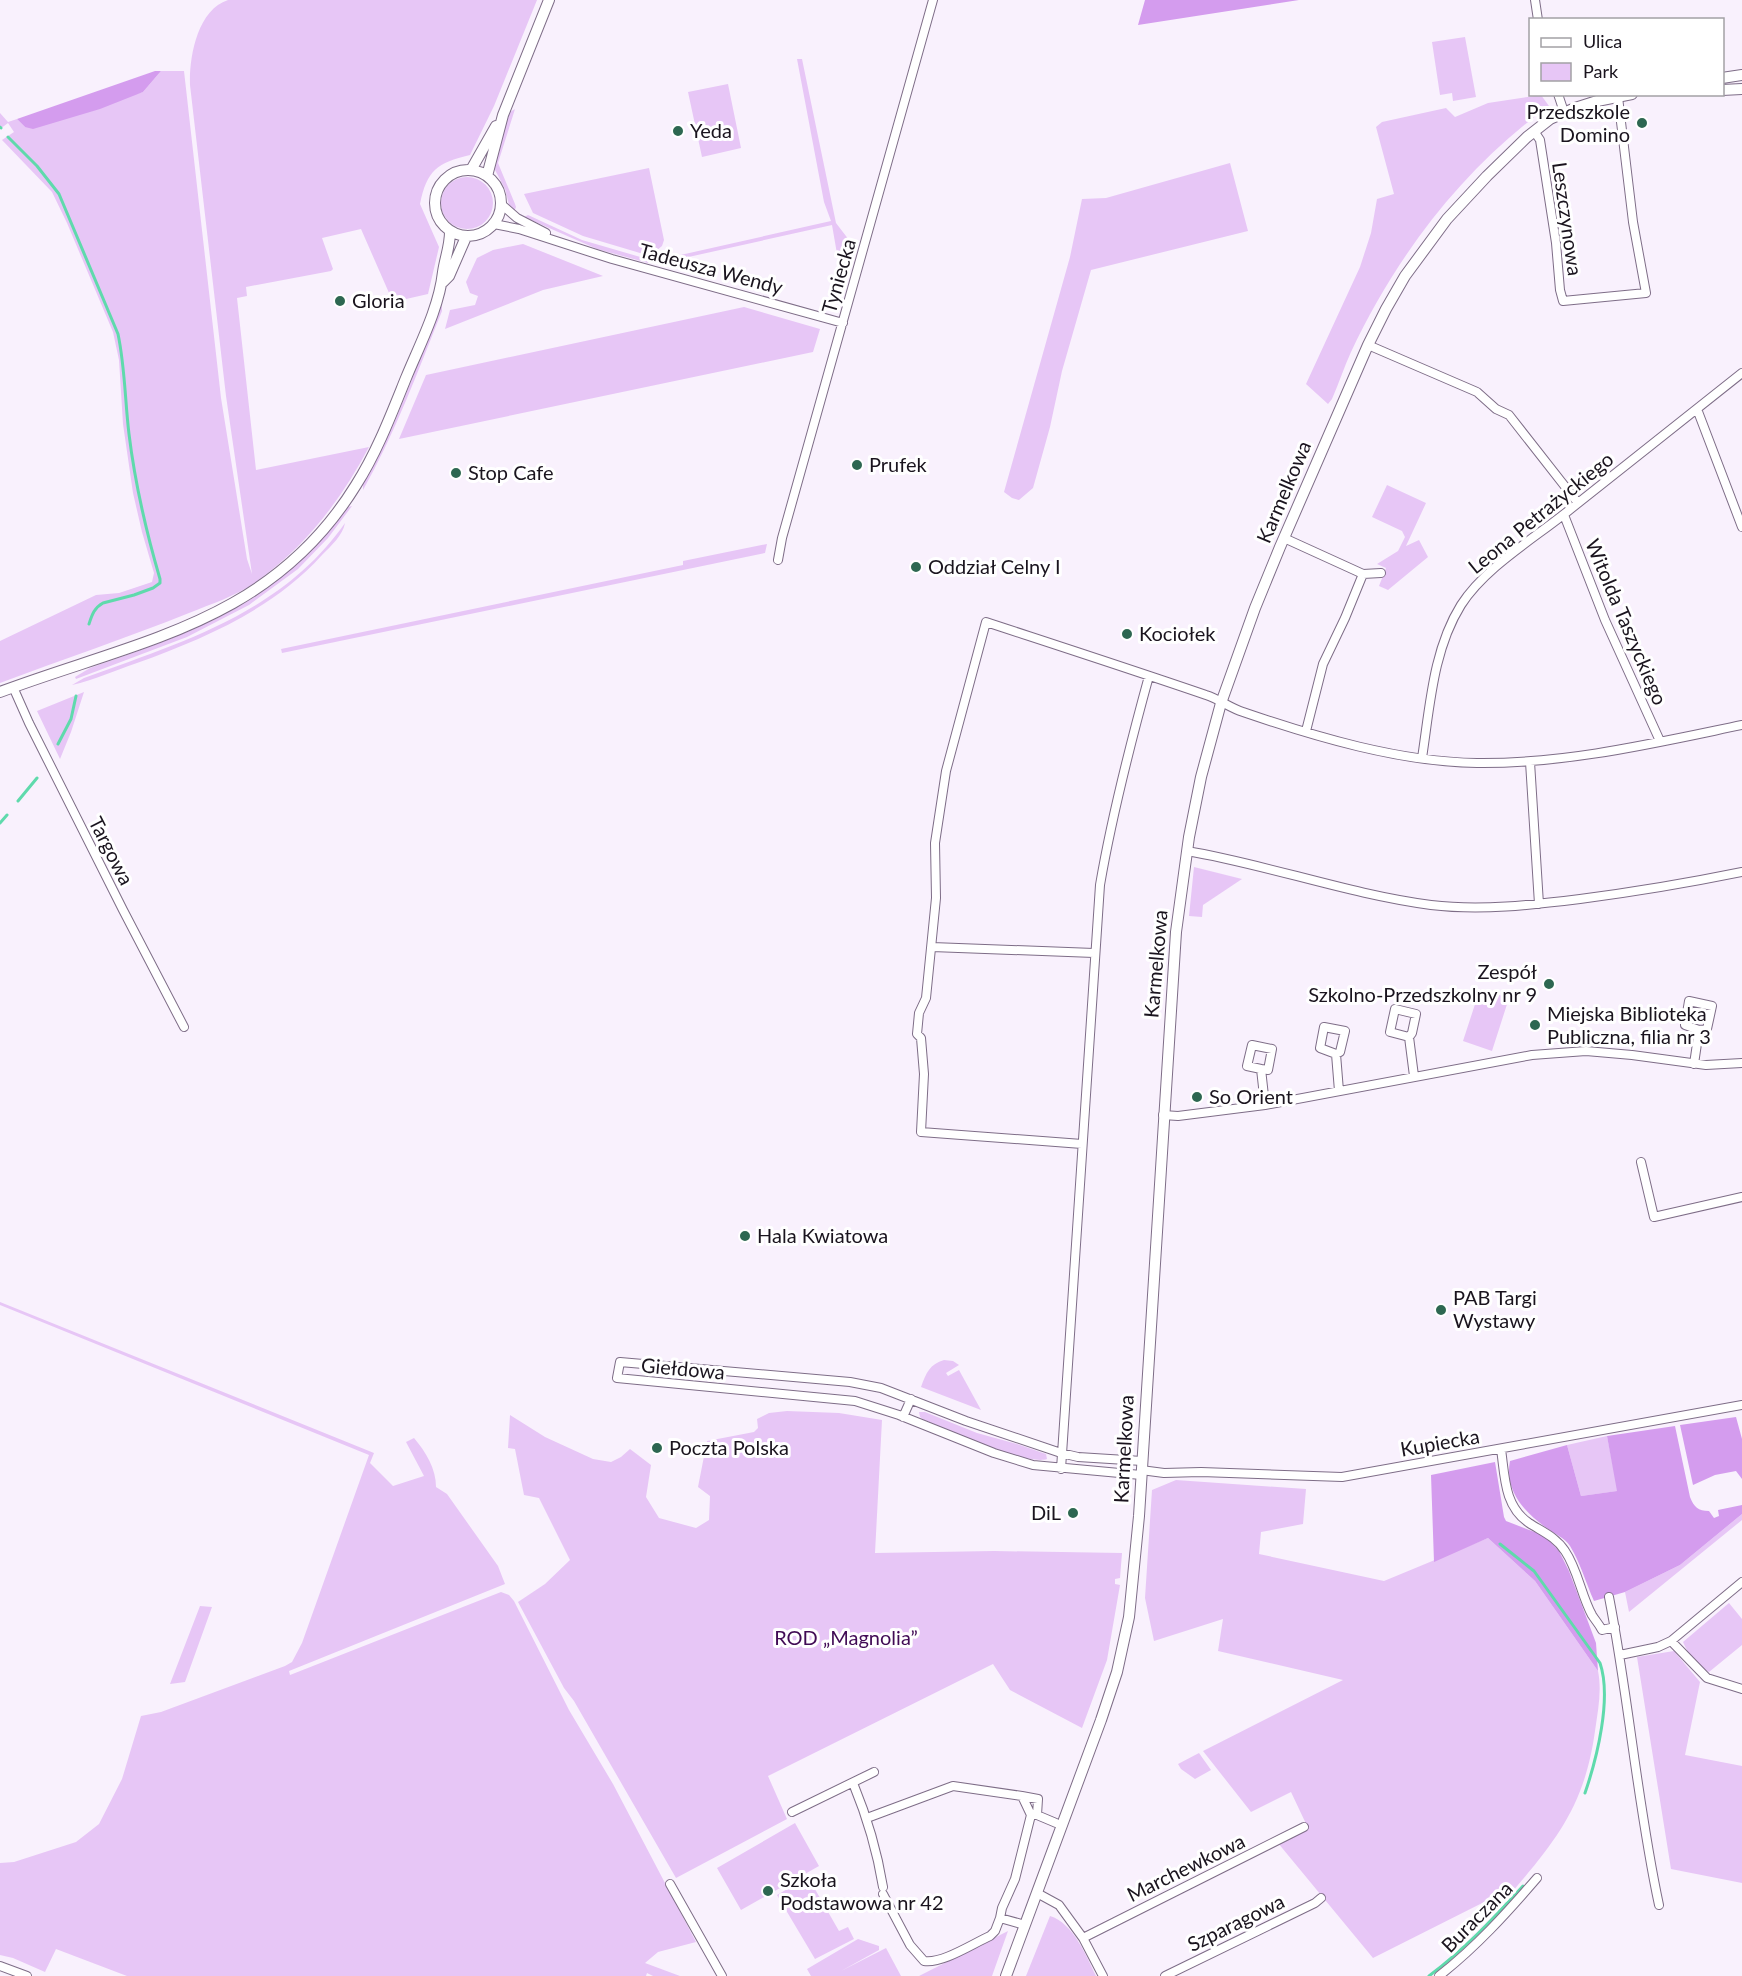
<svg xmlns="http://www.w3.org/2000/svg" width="1742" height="1976" font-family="Lato,sans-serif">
	<rect width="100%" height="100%" fill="#f9f1fd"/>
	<path fill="#e7c6f6" d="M 228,0 L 537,0 L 494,106 L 470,155 C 437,163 427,170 420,204 L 439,247 L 428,294 L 393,302 L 361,229 L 322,238 L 333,269 L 331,271 L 246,287 L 247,296 L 237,298 L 256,470 L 369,447 C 341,500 306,546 256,582 C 236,596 211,604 189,613 C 127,638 63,659 0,683 L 0,641 L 96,595 L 119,593 L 152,582 L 154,573 L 142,532 L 133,493 L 123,424 L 119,360 L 113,332 L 67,223 L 52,192 L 2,140 L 14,132 L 8,123 L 0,129 L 0,113 L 8,122 L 17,119 L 25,127 L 143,92 L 161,71 L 184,71 L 221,398 L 247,559 L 252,574 L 226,396 L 190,85 C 189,58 197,10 228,0 Z
		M 1465,37 L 1476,97 L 1453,101 L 1452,93 L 1440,95 L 1432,42 Z
		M 797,59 L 802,59 L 836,223 L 849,240 L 840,271 L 832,225 L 675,260 L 676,256 L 831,221 L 824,202 Z
		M 728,84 L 741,148 L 702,157 L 688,92 Z
		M 1541,95 L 1549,106 C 1463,168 1396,256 1351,352 C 1344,367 1339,383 1332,399 L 1328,404 L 1306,384 L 1360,267 L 1371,233 L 1377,199 L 1394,194 L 1376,127 L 1382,122 L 1446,108 L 1455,117 L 1488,103 Z
		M 515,109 L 498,163 L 515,204 L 516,207 L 514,212 L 509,205 L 505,189 L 494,168 L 495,158 L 510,112 Z
		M 1230,163 L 1248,231 L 1091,270 L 1062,371 L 1050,427 L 1033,488 L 1019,500 L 1012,498 L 1004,492 L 1070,257 L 1082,199 L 1106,198 Z
		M 649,168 L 664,240 L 662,246 L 650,256 L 583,236 L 533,213 L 524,194 Z
		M441 203a26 26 0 1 1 52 0a26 26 0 1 1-52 0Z
		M 528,215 L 582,240 L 654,261 L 648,263 L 597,249 L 524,217 Z
		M 523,244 L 603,276 L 543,290 L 445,329 L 450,310 L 475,305 L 478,296 L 470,293 L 466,282 L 477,258 L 493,250 Z
		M 442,305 L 442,311 C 418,371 395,433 363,490 L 363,484 L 394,423 Z
		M 744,307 L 820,329 L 813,352 L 399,439 L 426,375 Z
		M 1387,485 L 1426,503 L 1406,546 L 1419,540 L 1428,557 L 1388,590 L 1379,586 L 1386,568 L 1377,564 L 1398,551 L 1405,537 L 1402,531 L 1372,517 Z
		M 352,506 L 328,538 L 298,569 L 249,605 L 187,637 L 76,679 L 75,677 L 90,668 C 198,630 277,604 348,507 Z
		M 345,523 C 343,535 331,546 322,555 C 272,610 205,638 137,663 C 116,670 94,680 72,685 L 84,678 C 182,642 282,613 345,523 Z
		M 767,544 L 765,553 L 282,653 L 281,649 L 683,565 L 683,561 Z
		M 84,692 L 71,732 L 60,759 L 37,711 Z
		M 1194,867 L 1242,879 L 1203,905 L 1202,917 L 1189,916 Z
		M 1480,989 L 1509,998 L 1492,1051 L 1463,1041 Z
		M 0,1302 L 374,1453 L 370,1463 L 393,1486 L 424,1476 L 406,1442 L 414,1438 C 426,1452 436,1469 436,1487 L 447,1494 L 498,1566 L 505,1584 L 289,1671 L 290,1675 L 501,1592 L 509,1595 L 514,1601 L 569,1710 L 613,1784 L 696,1942 L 658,1952 L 645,1963 L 680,1976 L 653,1976 L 647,1973 L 646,1976 L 127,1976 L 56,1949 L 45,1972 L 13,1958 L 0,1955 L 0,1863 L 14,1862 L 76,1842 L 99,1824 L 122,1779 L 141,1716 L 161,1712 L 285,1666 L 292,1662 L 302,1643 L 369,1455 L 0,1305 Z
		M 944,1360 L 953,1361 L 959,1365 L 946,1373 L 948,1376 L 959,1370 L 981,1410 L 921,1387 C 926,1373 930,1364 944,1360 Z
		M 787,1411 L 839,1413 L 882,1420 L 875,1553 L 994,1551 L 1122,1553 L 1120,1578 L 1115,1579 L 1115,1584 L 1120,1585 L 1107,1660 L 1082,1728 L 1010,1690 L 993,1664 L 768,1776 L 787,1819 L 676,1878 L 574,1701 L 564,1688 L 518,1602 L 545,1584 L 570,1560 L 539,1498 L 524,1495 L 515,1449 L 508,1448 L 510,1415 L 545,1437 L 593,1459 L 611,1462 L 621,1457 L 630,1449 L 651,1465 L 646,1497 L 659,1518 L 696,1528 L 709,1520 L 710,1496 L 698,1487 L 707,1441 L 754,1432 L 758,1428 L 757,1419 L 769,1413 Z
		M 919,1412 L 925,1412 L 977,1433 L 1017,1444 L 1046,1454 L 1047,1459 C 1026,1466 947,1429 924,1420 L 920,1417 Z
		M 1607,1436 L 1618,1491 L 1581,1496 L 1567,1445 Z
		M 1176,1480 L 1306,1489 L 1303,1524 L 1261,1532 L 1259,1554 L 1384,1581 L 1488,1538 L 1535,1581 L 1598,1671 C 1602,1691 1598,1710 1595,1731 C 1585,1803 1559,1837 1513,1891 L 1510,1889 L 1373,1958 L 1278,1843 L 1308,1828 L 1291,1792 L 1251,1812 L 1203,1751 L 1343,1680 L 1218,1651 L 1223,1619 L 1154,1641 L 1145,1598 L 1152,1490 Z
		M 1742,1514 L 1742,1520 L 1629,1612 L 1625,1592 L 1680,1565 Z
		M 1729,1603 L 1742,1619 L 1742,1645 L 1709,1672 C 1697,1666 1688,1654 1683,1642 Z
		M 200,1606 L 212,1607 L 185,1682 L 170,1684 Z
		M 1674,1651 L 1700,1682 L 1685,1755 L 1742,1766 L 1742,1883 L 1671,1869 L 1637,1657 Z
		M 1199,1753 L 1211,1770 L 1195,1779 L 1181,1769 L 1178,1764 Z
		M 795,1823 L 819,1866 L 741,1910 L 717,1868 Z
		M 808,1877 L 839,1931 L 848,1927 L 854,1939 L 815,1959 L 777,1895 Z
		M 1050,1916 C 1073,1923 1086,1955 1096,1976 L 1026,1976 Z
		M 1008,1931 L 992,1976 L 919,1976 Z
		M 858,1939 L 879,1946 L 879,1950 L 841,1971 L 886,1948 L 901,1976 L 811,1976 L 807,1969 Z"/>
	<path fill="#d49cee" d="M 1145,0 L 1299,0 L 1138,25 Z
		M 155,71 L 161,71 L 143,92 L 100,109 L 33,129 L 25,127 L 17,119 Z
		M 1736,1417 L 1742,1439 L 1742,1479 L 1736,1471 L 1715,1475 L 1693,1485 L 1680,1425 Z
		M 1675,1426 L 1690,1497 C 1694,1507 1698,1511 1709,1511 L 1714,1518 L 1719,1516 L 1718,1510 L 1742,1505 L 1742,1514 L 1680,1565 L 1625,1592 L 1594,1601 C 1586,1583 1580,1562 1570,1546 C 1565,1538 1555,1534 1548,1529 C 1525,1513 1504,1491 1510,1461 L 1567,1445 L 1581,1496 L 1617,1491 L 1607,1436 Z
		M 1495,1462 L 1504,1517 L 1506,1521 L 1545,1536 L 1559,1551 L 1569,1571 L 1596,1643 L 1598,1671 L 1535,1581 L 1488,1538 L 1434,1562 L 1431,1475 Z"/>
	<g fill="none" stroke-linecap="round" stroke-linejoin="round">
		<path stroke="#5fdaac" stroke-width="3" d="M 0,127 L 1,128
			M 8,137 L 37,166 L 59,194 L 118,334 C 125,367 125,401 129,434 C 135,484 146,531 160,579 L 160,583 L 153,588 L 134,595 L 103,603 C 94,608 92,615 89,624
			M 58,744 L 71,719 L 76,696
			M 18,801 L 37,778
			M 0,823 L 7,815
			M 1500,1544 L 1534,1571 L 1600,1663 C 1612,1698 1597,1758 1585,1793
			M 1429,1976 C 1467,1947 1491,1921 1523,1886"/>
		<g stroke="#7e6d87" stroke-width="10">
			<path id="street" d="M 1535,0 L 1538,20
				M 1558,94 L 1564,112
				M 1534,131 L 1540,140 L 1556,243 L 1560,290 L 1563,301 L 1646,293 L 1633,222 L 1618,97
				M 501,204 L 517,218 L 546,233
				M 494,224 L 519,229 L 612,259 L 843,323
				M 1368,345 L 1477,392 L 1496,409 L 1509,415 L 1578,503
				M 1697,409 L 1742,527
				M 1564,515 L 1605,620 L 1660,741
				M 1284,538 L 1363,574 L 1345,618 L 1323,664 L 1306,731
				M 778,560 L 782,538 L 933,0
				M 1363,574 L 1381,573
				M 13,687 L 29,723 L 123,910 L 184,1027
				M 1422,758 C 1430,706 1433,650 1461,605 C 1484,569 1530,541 1563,515 C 1623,468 1682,420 1742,373
				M 1530,762 L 1539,904
				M 1187,851 C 1269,865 1348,894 1431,905 C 1481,911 1531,905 1580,899 C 1635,892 1688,883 1742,872
				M 932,947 L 1094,953
				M 1409,1037 L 1390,1032 L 1395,1009 L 1416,1014 L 1412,1033 L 1409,1037 L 1414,1076
				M 1336,1054 L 1320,1048 L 1324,1027 L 1345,1031 L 1340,1052 L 1336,1054 L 1339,1091
				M 1694,1064 L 1699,1030 L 1707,1029 L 1712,1006 L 1689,1001 L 1685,1025 L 1699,1030
				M 1261,1069 L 1247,1066 L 1252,1045 L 1272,1049 L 1268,1070 L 1261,1069 L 1265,1105
				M 1163,1115 L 1178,1116 L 1265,1105 L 1532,1055 L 1586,1051 L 1632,1055 L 1706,1065 L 1742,1063
				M 1082,1144 L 921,1132 L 924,1074 L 921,1038 L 917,1034 L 919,1013 L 926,998 L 936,898 L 935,843 L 946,771 L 986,622 C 1059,646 1133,670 1206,695 C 1219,699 1230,708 1243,712 C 1316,737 1400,762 1477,763 C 1566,764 1655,743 1742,725
				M 1641,1162 L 1654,1217 L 1742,1197
				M 903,1417 L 911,1399
				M 1501,1449 C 1505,1477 1504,1506 1529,1523 C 1543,1532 1556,1537 1565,1551 C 1578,1570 1581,1595 1592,1615 C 1595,1620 1599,1624 1602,1630 L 1615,1627
				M 1061,1469 L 1100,885 C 1112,815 1130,745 1149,676
				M 1141,1470 L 1164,1473 L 1201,1472 L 1342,1477 L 1742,1405
				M 1141,1475 L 1033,1465 L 994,1453 L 899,1415 L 855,1401 L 617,1378 L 620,1362 L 850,1382 L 881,1388 L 966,1421 L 1061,1453 L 1078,1457 L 1142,1461
				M 1609,1597 C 1629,1699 1637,1803 1659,1905
				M 1671,1641 L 1707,1678 L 1742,1689
				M 1620,1655 L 1658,1647 L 1671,1641 L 1742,1582
				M 853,1783 C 867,1817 877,1850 883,1887
				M 1022,1796 L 1038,1799 L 1037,1815 L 1031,1815
				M 792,1812 L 874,1772
				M 1037,1815 L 1056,1823
				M 867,1818 L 953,1786 L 1022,1796 L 1031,1815
				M 670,1884 L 722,1976
				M 1037,1893 L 1059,1905 L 1083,1938 L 1103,1976
				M 883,1894 L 910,1945 L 924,1961 C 942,1964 972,1944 990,1936 L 995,1931 L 1000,1918 L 1025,1925
				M 1000,1918 L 1002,1908 L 1015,1879 L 1031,1815
				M 1083,1938 L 1304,1827
				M 0,1966 L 27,1976
				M 1165,1976 L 1315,1903 L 1321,1898
				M 1439,1976 C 1476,1947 1506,1914 1537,1878"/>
		</g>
		<g stroke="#7e6d87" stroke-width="12">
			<path id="secondary" d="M 1722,78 L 1742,75
				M 1722,90 L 1742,89
				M435 203a33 33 0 1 1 66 0a33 33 0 1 1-66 0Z
				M 471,170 L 496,126
				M 487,176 L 503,115 L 549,0
				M 443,282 L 449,276 L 466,237
				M 0,692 C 139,640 271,623 356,485 C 377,452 391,415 406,378 C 420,344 439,308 443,272 C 445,258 450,246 450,232
				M 1006,1976 L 1101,1720 L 1117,1672 L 1129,1617 L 1139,1516 L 1176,932 L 1189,837 L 1201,777 L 1221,703 L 1255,608 L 1280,547 L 1368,345 L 1386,309 L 1405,276 L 1447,219 L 1487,176 L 1527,137 L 1550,119 L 1575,108 L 1597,101 L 1632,94"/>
		</g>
		<use href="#street" stroke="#fff" stroke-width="8"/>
		<use href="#secondary" stroke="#fff" stroke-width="10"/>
	</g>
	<g fill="#2d6751" stroke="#fff" stroke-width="2">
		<circle cx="1642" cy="123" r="6"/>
		<circle cx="678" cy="131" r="6"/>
		<circle cx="340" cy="301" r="6"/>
		<circle cx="857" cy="465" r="6"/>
		<circle cx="456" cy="473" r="6"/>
		<circle cx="916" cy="567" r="6"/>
		<circle cx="1127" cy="634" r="6"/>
		<circle cx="1549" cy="984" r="6"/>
		<circle cx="1535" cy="1025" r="6"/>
		<circle cx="1197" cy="1097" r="6"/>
		<circle cx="745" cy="1236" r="6"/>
		<circle cx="1441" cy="1310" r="6"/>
		<circle cx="657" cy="1448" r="6"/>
		<circle cx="1073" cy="1513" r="6"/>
		<circle cx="768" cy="1891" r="6"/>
	</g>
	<g text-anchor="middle" stroke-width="6" stroke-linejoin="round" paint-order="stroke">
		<g font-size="20" fill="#1a141e" stroke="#fff" text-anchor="start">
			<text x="1630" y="119" text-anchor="end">Przedszkole<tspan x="1630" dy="23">Domino</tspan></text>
			<text x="690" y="138">Yeda</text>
			<text x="352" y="308">Gloria</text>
			<text x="869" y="472">Prufek</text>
			<text x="468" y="480">Stop Cafe</text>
			<text x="928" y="574">Oddział Celny I</text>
			<text x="1139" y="641">Kociołek</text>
			<text x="1537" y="979" text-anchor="end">Zespół<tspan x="1537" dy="23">Szkolno-Przedszkolny nr 9</tspan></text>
			<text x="1547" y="1021">Miejska Biblioteka<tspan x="1547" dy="23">Publiczna, filia nr 3</tspan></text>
			<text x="1209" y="1104">So Orient</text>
			<text x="757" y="1243">Hala Kwiatowa</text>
			<text x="1453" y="1305">PAB Targi<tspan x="1453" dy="23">Wystawy</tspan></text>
			<text x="669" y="1455">Poczta Polska</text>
			<text x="1061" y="1520" text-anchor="end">DiL</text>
			<text x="780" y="1887">Szkoła<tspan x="780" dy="23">Podstawowa nr 42</tspan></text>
		</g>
		<g font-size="20" fill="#1a141e" stroke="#fff">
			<text transform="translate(1567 219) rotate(82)" y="7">Leszczynowa</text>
			<text transform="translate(711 269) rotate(15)" y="7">Tadeusza Wendy</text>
			<text transform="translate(839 276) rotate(-74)" y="7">Tyniecka</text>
			<text transform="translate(1284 492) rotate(-67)" y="7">Karmelkowa</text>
			<text transform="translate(1541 513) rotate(-39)" y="7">Leona Petrażyckiego</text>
			<text transform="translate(1626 622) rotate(67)" y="7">Witolda Taszyckiego</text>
			<text transform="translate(111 851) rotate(63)" y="7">Targowa</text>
			<text transform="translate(1156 964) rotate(-85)" y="7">Karmelkowa</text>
			<text transform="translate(683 1369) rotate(5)" y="7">Giełdowa</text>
			<text transform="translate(1440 1443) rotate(-10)" y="7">Kupiecka</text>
			<text transform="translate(1124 1449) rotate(-87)" y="7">Karmelkowa</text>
			<text transform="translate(1186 1868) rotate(-26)" y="7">Marchewkowa</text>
			<text transform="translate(1477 1917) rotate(-45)" y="7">Buraczana</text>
			<text transform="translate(1236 1923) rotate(-26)" y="7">Szparagowa</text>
		</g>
		<g font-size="20" fill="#410b55" stroke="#fff">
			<text x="846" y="1645">ROD „Magnolia”</text>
		</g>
	</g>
	<rect x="1529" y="18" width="195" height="78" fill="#ffffff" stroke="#a3a1a5" stroke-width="1.5"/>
	<rect x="1541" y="38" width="30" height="9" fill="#ffffff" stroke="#a3a1a5" stroke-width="1.5"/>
	<text x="1583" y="48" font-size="18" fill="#1a141e">Ulica</text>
	<rect x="1541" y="63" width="30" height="18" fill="#e7c6f6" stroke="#a3a1a5" stroke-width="1.5"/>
	<text x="1583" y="78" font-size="18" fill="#1a141e">Park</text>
</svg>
